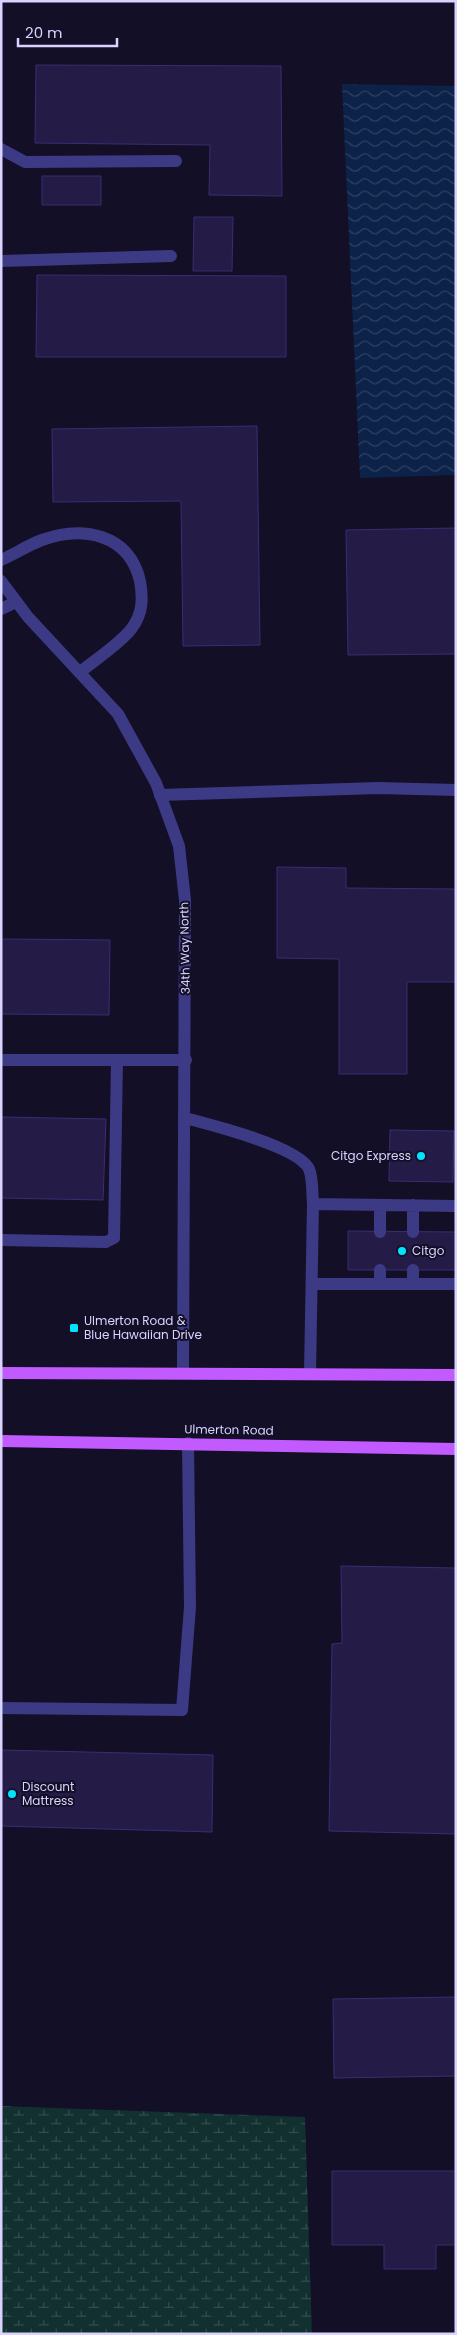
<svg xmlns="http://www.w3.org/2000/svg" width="457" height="2335" font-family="Poppins,sans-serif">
	<defs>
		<pattern id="wetland-marsh" width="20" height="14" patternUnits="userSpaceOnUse" patternTransform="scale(1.25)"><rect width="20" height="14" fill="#12302f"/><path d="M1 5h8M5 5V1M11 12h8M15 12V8" fill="none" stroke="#344d4e"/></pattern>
		<pattern id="water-waves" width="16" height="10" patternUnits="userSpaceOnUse" patternTransform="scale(1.25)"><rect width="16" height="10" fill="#0c2248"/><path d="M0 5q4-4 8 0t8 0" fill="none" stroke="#2f4163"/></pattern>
	</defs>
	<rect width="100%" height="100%" fill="#130f26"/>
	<path fill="url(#wetland-marsh)" d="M 1,2106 L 305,2117 L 312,2334 L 1,2334 Z"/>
	<path fill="url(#water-waves)" d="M 342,84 L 456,86 L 456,475 L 360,478 Z"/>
	<path fill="#241b47" stroke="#3b2d73" d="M 36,65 L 281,66 L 282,196 L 209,195 L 210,145 L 35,143 Z
		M 42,176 L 101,176 L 101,205 L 42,205 Z
		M 194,217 L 233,217 L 232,271 L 193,271 Z
		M 37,275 L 286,276 L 286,357 L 36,357 Z
		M 257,426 L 260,645 L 183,646 L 181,501 L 53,502 L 52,429 Z
		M 456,528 L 456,654 L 348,655 L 346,530 Z
		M 277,867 L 346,868 L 346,888 L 456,889 L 456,982 L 407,982 L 407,1074 L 339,1074 L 339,959 L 277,958 Z
		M 1,939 L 110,940 L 109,1015 L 1,1014 Z
		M 1,1117 L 106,1119 L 103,1200 L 1,1198 Z
		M 390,1130 L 454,1131 L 453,1182 L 389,1181 Z
		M 348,1231 L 456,1232 L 456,1270 L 348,1270 Z
		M 341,1566 L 456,1568 L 456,1834 L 329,1831 L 332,1644 L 342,1643 Z
		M 1,1750 L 213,1755 L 212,1832 L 1,1826 Z
		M 456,1997 L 456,2076 L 334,2078 L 333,1999 Z
		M 332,2171 L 456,2171 L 456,2245 L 436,2245 L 436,2269 L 384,2269 L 384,2245 L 332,2245 Z"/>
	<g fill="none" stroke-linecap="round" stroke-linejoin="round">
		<path stroke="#3d3a85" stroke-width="12" d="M 1,149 L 25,162 L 176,161
			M 1,261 L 171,256
			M 1,560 C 15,554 28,545 42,540 C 83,525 129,534 140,581 C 143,598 143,613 132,628 C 121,643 95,660 80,672
			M 1,609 L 16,602
			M 160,795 L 378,788 L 456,790
			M 1,1060 L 186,1060
			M 185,1118 C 211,1125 298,1146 309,1169 C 313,1178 312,1194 313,1204
			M 380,1205 L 380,1232
			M 413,1232 L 413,1205
			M 1,1240 L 106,1242 L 114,1238 L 117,1060
			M 380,1270 L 380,1284
			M 413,1270 L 413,1284
			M 312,1284 L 456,1284
			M 310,1374 L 313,1204 L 456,1206
			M 1,1708 L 182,1710 L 190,1607 L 188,1443"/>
		<path stroke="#3d3a85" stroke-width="12" d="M 1,581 L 28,617 L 118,714 L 156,783 L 179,846 L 185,900 L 183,1373"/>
		<path stroke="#c25bff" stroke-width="12" d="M 1,1373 L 456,1375
			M 1,1441 L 456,1449"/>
	</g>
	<g fill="#00e5ff" stroke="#130f26" stroke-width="2">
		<circle cx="421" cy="1156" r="5"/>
		<circle cx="402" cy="1251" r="5"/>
		<rect x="69" y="1323" width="10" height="10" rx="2.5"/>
		<circle cx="12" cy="1794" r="5"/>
	</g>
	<g text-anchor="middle" stroke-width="4" stroke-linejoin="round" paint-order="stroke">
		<g font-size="12" fill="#d9d4ff" stroke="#130f26">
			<text transform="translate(185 948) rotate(-91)" y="4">34th Way North</text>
			<text transform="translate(229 1430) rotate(1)" y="4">Ulmerton Road</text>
		</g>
		<g font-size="12" fill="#d9d4ff" stroke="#130f26" text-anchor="start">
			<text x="411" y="1160" text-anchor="end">Citgo Express</text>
			<text x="412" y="1255">Citgo</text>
			<text x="84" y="1325">Ulmerton Road &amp;<tspan x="84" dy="14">Blue Hawaiian Drive</tspan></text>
			<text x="22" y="1791">Discount<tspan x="22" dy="14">Mattress</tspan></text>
		</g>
	</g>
	<rect width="457" height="2335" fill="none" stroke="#d9d4ff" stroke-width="5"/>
	<path d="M18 38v8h99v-8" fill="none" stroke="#d9d4ff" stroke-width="2.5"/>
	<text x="25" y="38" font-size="15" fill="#d9d4ff" stroke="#130f26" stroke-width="4" paint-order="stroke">20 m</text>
</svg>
